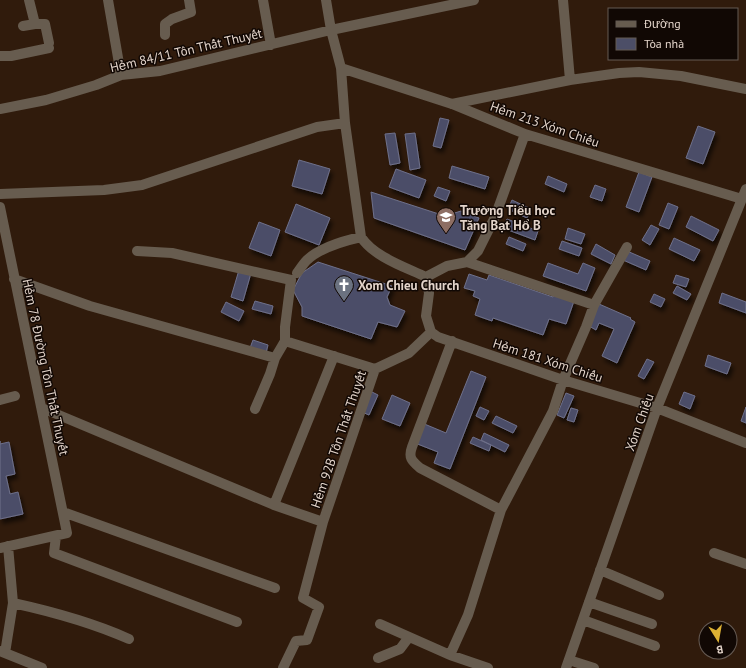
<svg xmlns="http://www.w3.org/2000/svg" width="746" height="668" font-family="'PT Sans',sans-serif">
	<defs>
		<filter id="shadow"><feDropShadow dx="2.5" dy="4.5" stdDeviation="2" flood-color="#0009"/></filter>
	</defs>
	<rect width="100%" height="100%" fill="#301b0c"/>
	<path fill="#4c4e67" stroke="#6e708b" filter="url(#shadow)" d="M 440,118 L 449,120 L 441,148 L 433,146 Z
		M 698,126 L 715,132 L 703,164 L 686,158 Z
		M 395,133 L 400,163 L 390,165 L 385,134 Z
		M 415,133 L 420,168 L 410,170 L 405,134 Z
		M 299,160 L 330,169 L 322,194 L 292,186 Z
		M 452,166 L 489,177 L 485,189 L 449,178 Z
		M 396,169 L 426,180 L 419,198 L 389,187 Z
		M 639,172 L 652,177 L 639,212 L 626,207 Z
		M 548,176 L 567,184 L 564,192 L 545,184 Z
		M 595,185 L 606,189 L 602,201 L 590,197 Z
		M 438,187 L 450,191 L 446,201 L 434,196 Z
		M 371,192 L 445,216 L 461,211 L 479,218 L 465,250 L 374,218 Z
		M 512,200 L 531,209 L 527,218 L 508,209 Z
		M 668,203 L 678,207 L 669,229 L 659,225 Z
		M 296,204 L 330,218 L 319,245 L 285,232 Z
		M 691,216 L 719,230 L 713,241 L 686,227 Z
		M 507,219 L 538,231 L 535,240 L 503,228 Z
		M 259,222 L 280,230 L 271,256 L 249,248 Z
		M 651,225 L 659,229 L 650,245 L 642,240 Z
		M 568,228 L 585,234 L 581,244 L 565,239 Z
		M 509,237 L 526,244 L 523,251 L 506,244 Z
		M 674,238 L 700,250 L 694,261 L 669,249 Z
		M 562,241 L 582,248 L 579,256 L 559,249 Z
		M 596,244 L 615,255 L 611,264 L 591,254 Z
		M 627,251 L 650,261 L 646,270 L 623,260 Z
		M 318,262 L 392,286 L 387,297 L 390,305 L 405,311 L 397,327 L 378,322 L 371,339 L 302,316 L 302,307 L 293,290 L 302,273 Z
		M 548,263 L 578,274 L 583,263 L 595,268 L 586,291 L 543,276 Z
		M 239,270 L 251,273 L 243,301 L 231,297 Z
		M 469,274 L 487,280 L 489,275 L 553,297 L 554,294 L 574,301 L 566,324 L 549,319 L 543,335 L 493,318 L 492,321 L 475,315 L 480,299 L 473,296 L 475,291 L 464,288 Z
		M 676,275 L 689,279 L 686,287 L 673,283 Z
		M 677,286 L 691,294 L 687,300 L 673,293 Z
		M 722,293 L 746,302 L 746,313 L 719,303 Z
		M 654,294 L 665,299 L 661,307 L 650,302 Z
		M 255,301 L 273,306 L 271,314 L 252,309 Z
		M 226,302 L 244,311 L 239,321 L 221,312 Z
		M 599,304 L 631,318 L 630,319 L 635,322 L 617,363 L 602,356 L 614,329 L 599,323 L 596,330 L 589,326 Z
		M 253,340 L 268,345 L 266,353 L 250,348 Z
		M 708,355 L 731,363 L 727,374 L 705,366 Z
		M 647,359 L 654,362 L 644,379 L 638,376 Z
		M 471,371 L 486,377 L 450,469 L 434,463 L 438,452 L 415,443 L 422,423 L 446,433 Z
		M 370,391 L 378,395 L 369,415 L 362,412 Z
		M 684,392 L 695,396 L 690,409 L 679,404 Z
		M 566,393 L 574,396 L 564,418 L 557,415 Z
		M 392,395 L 410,403 L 400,426 L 382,419 Z
		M 480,407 L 489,411 L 484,420 L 476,416 Z
		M 746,407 L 746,423 L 741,421 Z
		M 571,408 L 578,410 L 574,422 L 567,420 Z
		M 496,416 L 517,426 L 513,433 L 492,423 Z
		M 484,433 L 509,445 L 505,452 L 481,440 Z
		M 473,437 L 491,445 L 489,451 L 470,443 Z
		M 0,441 L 0,444 L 9,442 L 15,474 L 6,476 L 10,494 L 18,492 L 23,514 L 0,519 Z"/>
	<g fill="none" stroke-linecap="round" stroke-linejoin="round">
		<path stroke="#675c4f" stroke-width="10" d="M 108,0 L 121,75
			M 263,0 L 271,45
			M 326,0 L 331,30 L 341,68 L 345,123 L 361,237 C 374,257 405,267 426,277 L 429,293 L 426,316 L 431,332
			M 563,0 L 570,80
			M 35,24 L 45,24 L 49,43
			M 23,26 L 35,24 L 29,0
			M 165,35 L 165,24 L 172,19 L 191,12 L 189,0
			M 0,56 L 11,56 L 49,48
			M 341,68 L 452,104 L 525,134 L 742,199
			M 452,104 L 570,80 L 619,73 L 639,72 L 681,76 L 746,89
			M 0,109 L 46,100 L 96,85 L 121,75 L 160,71 L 331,30 L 474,0
			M 0,194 L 104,190 L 142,185 L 317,127 L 345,123
			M 0,207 L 67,533 L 0,548
			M 137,251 L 172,253 L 291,280 L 285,327 L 285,341 L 275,358 L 270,374 L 255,409
			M 297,273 C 300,269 303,264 307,260 C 321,247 343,241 361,237
			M 426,277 L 447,266 L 467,262 L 478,251 L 495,217 L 525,134
			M 14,279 L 90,306 L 275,358
			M 594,305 L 627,247
			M 431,332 L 438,337 L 563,380 L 657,408 L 746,443
			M 285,341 L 375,369
			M 452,341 L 412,447 C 408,458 412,461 420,468 L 501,510
			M 0,400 L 15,396
			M 42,408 L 274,505 L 323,522
			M 274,505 L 334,356
			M 63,512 L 275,588
			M 56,536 L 54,553 L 237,622
			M 714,553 L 746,564
			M 600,570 L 659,595
			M 589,602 L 652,624
			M 13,603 C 54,612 91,622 129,639
			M 583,620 L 655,646
			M 380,624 L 450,655 L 488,668
			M 0,651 L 42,668
			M 5,653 L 13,603 L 8,546
			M 450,655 L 468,615 L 501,510 L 553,411 L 563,380 L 586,327 L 594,305 L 467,262
			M 378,658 L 400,649 L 409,637
			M 569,660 L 594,668
			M 283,668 L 296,641 L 307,640 L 319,607 L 303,598 L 323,522 L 375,369 L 409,353 L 431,332
			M 566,668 L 657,408 L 746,189"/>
	</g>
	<defs>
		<g id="school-pin" transform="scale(1)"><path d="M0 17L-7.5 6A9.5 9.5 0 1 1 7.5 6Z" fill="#8d6e63" stroke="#110804"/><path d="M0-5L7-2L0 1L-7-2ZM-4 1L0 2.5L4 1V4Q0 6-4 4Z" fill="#fff"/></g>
		<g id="church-pin" transform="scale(1)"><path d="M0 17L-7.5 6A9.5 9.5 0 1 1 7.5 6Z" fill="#6b7280" stroke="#110804"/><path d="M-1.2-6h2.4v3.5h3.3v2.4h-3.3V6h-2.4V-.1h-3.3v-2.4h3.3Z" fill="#fff"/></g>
	</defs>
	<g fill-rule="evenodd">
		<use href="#school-pin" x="446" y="217"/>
		<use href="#church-pin" x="344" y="285"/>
	</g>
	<g text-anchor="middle" stroke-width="3" stroke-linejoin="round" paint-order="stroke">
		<g font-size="13" fill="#e3d4ca" stroke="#110804">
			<text transform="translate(186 50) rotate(-13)" y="5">Hẻm 84/11 Tôn Thất Thuyết</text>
			<text transform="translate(545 124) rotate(19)" y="5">Hẻm 213 Xóm Chiếu</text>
			<text transform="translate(548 360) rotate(18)" y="5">Hẻm 181 Xóm Chiếu</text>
			<text transform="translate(46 367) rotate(78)" y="5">Hẻm 78 Đường Tôn Thất Thuyết</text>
			<text transform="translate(639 422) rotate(-70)" y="5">Xóm Chiếu</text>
			<text transform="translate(338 439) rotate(-71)" y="5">Hẻm 92B Tôn Thất Thuyết</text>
		</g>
		<g font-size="13" font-weight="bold" fill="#e3d4ca" stroke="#110804" text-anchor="start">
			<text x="460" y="215">Trường Tiểu học<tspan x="460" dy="15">Tăng Bạt Hổ B</tspan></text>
			<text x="358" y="290">Xom Chieu Church</text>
		</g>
	</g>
	<rect x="608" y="8" width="130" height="52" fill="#110804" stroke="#655a53"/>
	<rect x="616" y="21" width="20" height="6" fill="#675c4f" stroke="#655a53"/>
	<text x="644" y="28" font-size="12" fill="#e3d4ca">Đường</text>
	<rect x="616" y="38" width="20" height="12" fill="#4c4e67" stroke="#655a53"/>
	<text x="644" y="48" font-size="12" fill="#e3d4ca">Tòa nhà</text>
	<g transform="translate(718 640) rotate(169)"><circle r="19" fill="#110804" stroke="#655a53"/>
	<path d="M0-3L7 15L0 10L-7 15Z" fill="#ddb133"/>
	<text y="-6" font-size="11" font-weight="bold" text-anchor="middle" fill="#e3d4ca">B</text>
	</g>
</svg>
